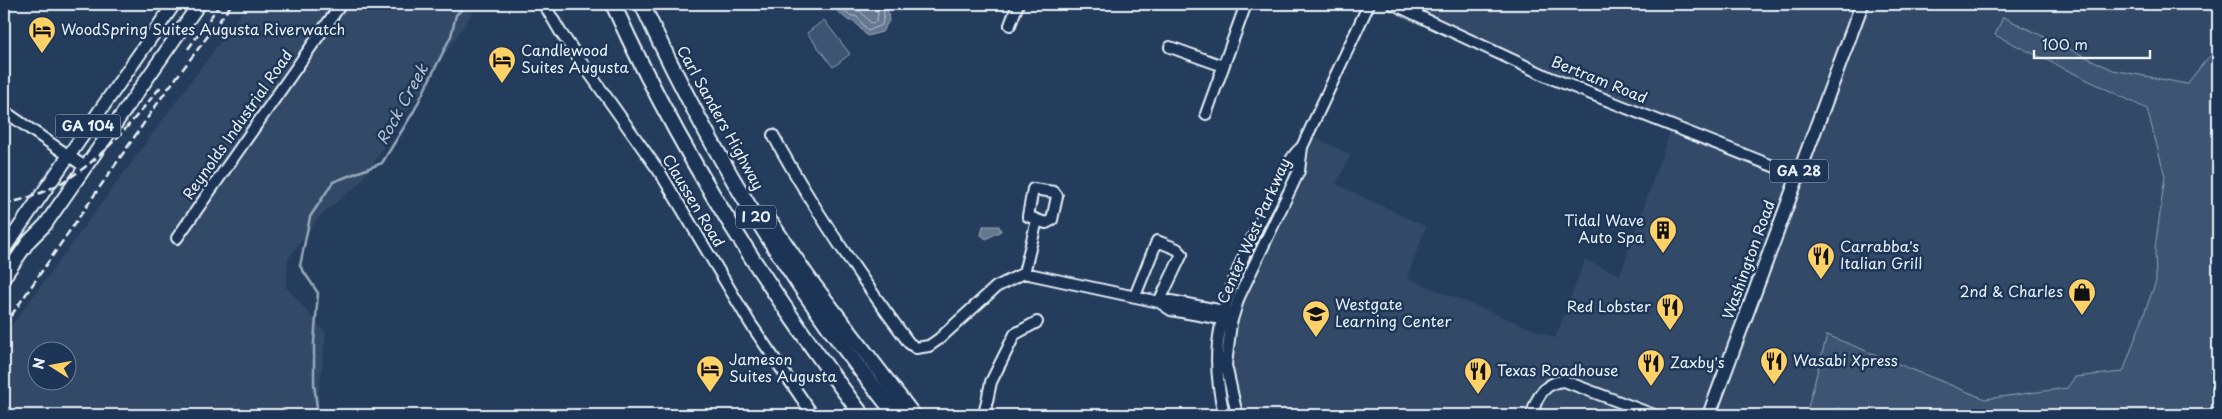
<svg xmlns="http://www.w3.org/2000/svg" width="2222" height="419" font-family="'Playpen Sans',sans-serif">
	<rect width="100%" height="100%" fill="#253d5d"/>
	<filter id="ink" filterUnits="userSpaceOnUse"><feTurbulence type="fractalNoise" baseFrequency=".02" numOctaves="2"/><feDisplacementMap in="SourceGraphic" scale="10" xChannelSelector="R" yChannelSelector="G"/><feConvolveMatrix kernelMatrix="1 2 1 2 8 2 1 2 1" color-interpolation-filters="sRGB"/></filter>
	<g filter="url(#ink)">
		<path fill="#334a68" fill-rule="evenodd" d="M 248,4 L 478,4 L 360,183 L 319,217 L 288,259 L 286,287 L 326,333 L 316,415 L 4,415 L 4,336 ZM 38,352 L 68,352 L 68,382 L 38,382 Z
			M 1417,4 L 2218,4 L 2218,143 L 2117,386 L 2071,415 L 1244,415 L 1234,391 L 1233,329 L 1244,294 L 1313,136 L 1351,155 L 1336,184 L 1426,227 L 1407,278 L 1555,338 L 1585,260 L 1620,275 L 1671,129 L 1412,12 Z"/>
		<path fill="#3e5472" stroke="#93a2b5" d="M 2003,17 L 2113,70 L 2187,84 L 2206,60 L 2218,49 L 2218,355 L 2210,373 L 2218,379 L 2218,415 L 1857,415 L 1838,408 L 1834,415 L 1806,415 L 1827,335 L 1985,399 L 2067,388 L 2075,377 L 2123,372 L 2156,281 L 2155,249 L 2165,176 L 2147,109 L 1995,35 Z
			M 824,20 L 850,54 L 833,67 L 807,33 Z"/>
		<path fill="#657890" stroke="#99a8ba" d="M 825,4 L 887,4 L 889,21 L 882,32 L 867,36 L 854,21 L 849,21 L 831,6 Z
			M 983,226 L 999,226 L 1001,231 L 986,239 L 981,235 Z"/>
		<g fill="none" stroke-linecap="round" stroke-linejoin="round">
			<path stroke="#b4c1ce" stroke-width="1" d="M 836,4 L 849,15 L 857,17 L 868,31 L 882,25 L 884,15 L 883,4
				M 845,4 L 861,12 L 871,23 L 876,22 L 878,15 L 876,4"/>
			<path stroke="#99a8ba" stroke-width="2.5" d="M 318,415 L 314,384 L 314,342 L 318,293 L 300,266 L 310,217 L 333,182 L 382,163 L 414,111 L 451,36 L 456,15 L 467,4"/>
			<g stroke="#e8f1f8" stroke-width="14">
				<path id="minor" d="M 544,4 L 561,33 L 661,174 L 750,323 L 813,415
					M 1393,4 L 1551,78 L 1798,176
					M 1412,12 L 1424,4
					M 1010,25 L 1018,4
					M 1170,47 L 1223,66
					M 4,111 L 85,167
					M 1206,114 L 1246,4
					M 773,135 C 813,209 859,276 909,343 L 916,348 L 929,346 L 939,339 L 996,287 L 1024,273 L 1159,302 L 1171,301 L 1234,313
					M 177,238 L 341,4
					M 1024,273 L 1037,220 L 1028,216 L 1033,189 L 1054,192 L 1057,196 L 1052,220 L 1046,223 L 1037,220
					M 1135,296 L 1157,241 L 1177,249 L 1182,254 L 1159,302
					M 1159,302 L 1171,310 L 1227,320
					M 984,415 L 991,382 L 1015,334 L 1037,322
					M 1224,415 C 1219,392 1215,367 1218,344 C 1224,289 1254,233 1279,185 C 1286,171 1290,156 1302,147
					M 1237,415 L 1226,365 L 1231,323 L 1239,297 L 1299,171 L 1302,147 L 1369,4
					M 1532,415 C 1536,398 1544,382 1564,381 L 1654,415"/>
			</g>
			<g stroke="#e8f1f8" stroke-width="16">
				<path id="major" d="M 4,249 L 174,4
					M 4,277 L 29,241 L 45,225 L 199,4
					M 1709,415 L 1862,4"/>
			</g>
			<g stroke="#e8f1f8" stroke-width="18">
				<path id="highway" d="M 613,4 C 679,151 765,287 862,415
					M 642,4 C 709,150 794,290 896,415
					M 771,223 L 809,279 L 913,415"/>
			</g>
			<use href="#minor" stroke="#1d3557" stroke-width="10"/>
			<use href="#major" stroke="#1d3557" stroke-width="12"/>
			<use href="#highway" stroke="#1d3557" stroke-width="14"/>
			<path stroke="#e8f1f8" stroke-width="2.5" stroke-dasharray="8 4" stroke-linecap="butt" d="M 188,49 L 220,4
				M 4,204 C 79,189 117,140 163,84
				M 4,326 L 164,94 L 232,4"/>
		</g>
	</g>
	<defs>
		<g id="hotel-pin" transform="scale(1.4375)"><path d="M0 17L-7.5 6A9.5 9.5 0 1 1 7.5 6Z" fill="#ffd166" stroke="#1d3557"/><path d="M-6-4.5h1.5V1H6V5H4.5V3h-9V5H-6ZM-4 0a1.8 1.8 0 1 1 3.6 0ZM.5 0V-2.5h3Q6-2.5 6 0Z" fill="#111"/></g>
		<g id="building-pin" transform="scale(1.4375)"><path d="M0 17L-7.5 6A9.5 9.5 0 1 1 7.5 6Z" fill="#ffd166" stroke="#1d3557"/><path d="M-4-6H4V6H1V3H-1V6H-4ZM-2.5-4.3h1.7v1.8h-1.7ZM.8-4.3h1.7v1.8H.8ZM-2.5-1h1.7V.8h-1.7ZM.8-1h1.7V.8H.8Z" fill="#111"/></g>
		<g id="restaurant-pin" transform="scale(1.4375)"><path d="M0 17L-7.5 6A9.5 9.5 0 1 1 7.5 6Z" fill="#ffd166" stroke="#1d3557"/><path d="M-5-6h1v4h1v-4h1v4h1v-4h1v5L-1.5 .5V6h-2V.5L-5-1ZM5-6V6H3V1.5H1.5Q1.5-4 5-6Z" fill="#111"/></g>
		<g id="shop-pin" transform="scale(1.4375)"><path d="M0 17L-7.5 6A9.5 9.5 0 1 1 7.5 6Z" fill="#ffd166" stroke="#1d3557"/><path d="M-5-2.5h2.3a2.7 3.5 0 0 1 5.4 0H5L5.5 6h-11ZM-1.5-2.5h3a1.5 2.3 0 0 0-3 0Z" fill="#111"/></g>
		<g id="school-pin" transform="scale(1.4375)"><path d="M0 17L-7.5 6A9.5 9.5 0 1 1 7.5 6Z" fill="#ffd166" stroke="#1d3557"/><path d="M0-5L7-2L0 1L-7-2ZM-4 1L0 2.5L4 1V4Q0 6-4 4Z" fill="#111"/></g>
	</defs>
	<g fill-rule="evenodd">
		<use href="#hotel-pin" x="42" y="30"/>
		<use href="#hotel-pin" x="502" y="60"/>
		<use href="#building-pin" x="1663" y="230"/>
		<use href="#restaurant-pin" x="1821" y="256"/>
		<use href="#shop-pin" x="2082" y="292"/>
		<use href="#restaurant-pin" x="1670" y="307"/>
		<use href="#school-pin" x="1316" y="314"/>
		<use href="#restaurant-pin" x="1774" y="361"/>
		<use href="#restaurant-pin" x="1651" y="363"/>
		<use href="#hotel-pin" x="710" y="369"/>
		<use href="#restaurant-pin" x="1478" y="371"/>
	</g>
	<g text-anchor="middle" stroke-width="5" stroke-linejoin="round" paint-order="stroke">
		<g fill="#1d3557" stroke="#abb9c8" stroke-width="1">
			<rect x="55.5" y="114.5" width="65" height="23" rx="4"/>
			<rect x="1770" y="159.5" width="58" height="23" rx="4"/>
			<rect x="736" y="205.5" width="40" height="23" rx="4"/>
		</g>
		<g font-size="14" font-weight="bold" fill="#e8f1f8">
			<text x="88" y="131">GA 104</text>
			<text x="1799" y="176">GA 28</text>
			<text x="756" y="222">I 20</text>
		</g>
		<g font-size="15" fill="#e8f1f8" stroke="#1d3557" text-anchor="start">
			<text x="61" y="35">WoodSpring Suites Augusta Riverwatch</text>
			<text x="521" y="56">Candlewood<tspan x="521" dy="17">Suites Augusta</tspan></text>
			<text x="1644" y="226" text-anchor="end">Tidal Wave<tspan x="1644" dy="17">Auto Spa</tspan></text>
			<text x="1840" y="252">Carrabba's<tspan x="1840" dy="17">Italian Grill</tspan></text>
			<text x="2063" y="297" text-anchor="end">2nd &amp; Charles</text>
			<text x="1335" y="310">Westgate<tspan x="1335" dy="17">Learning Center</tspan></text>
			<text x="1651" y="312" text-anchor="end">Red Lobster</text>
			<text x="729" y="365">Jameson<tspan x="729" dy="17">Suites Augusta</tspan></text>
			<text x="1793" y="366">Wasabi Xpress</text>
			<text x="1670" y="368">Zaxby's</text>
			<text x="1497" y="376">Texas Roadhouse</text>
		</g>
		<g font-size="15" fill="#e8f1f8" stroke="#1d3557">
			<text transform="translate(1599 80) rotate(22)" y="5">Bertram Road</text>
			<text transform="translate(720 118) rotate(61)" y="5">Carl Sanders Highway</text>
			<text transform="translate(238 125) rotate(-55)" y="5">Reynolds Industrial Road</text>
			<text transform="translate(693 201) rotate(59)" y="5">Claussen Road</text>
			<text transform="translate(1254 231) rotate(-66)" y="5">Center West Parkway</text>
			<text transform="translate(1749 260) rotate(-70)" y="5">Washington Road</text>
		</g>
		<g font-size="16" font-style="italic" fill="#b4c1ce" stroke="#1d3557">
			<text transform="translate(402 104) rotate(-61)" y="6">Rock Creek</text>
		</g>
	</g>
	<rect width="2222" height="419" fill="none" stroke="#1d3557" stroke-width="20"/>
	<rect x="10" y="10" width="2202" height="399" fill="none" stroke="#e8f1f8" stroke-width="2" filter="url(#ink)"/>
	<g transform="translate(52 366) rotate(281)"><circle r="24" fill="#1d3557" stroke="#6e8097"/>
	<path d="M0-4L9 19L0 12L-9 19Z" fill="#ffd166"/>
	<text y="-8" font-size="14" font-weight="bold" text-anchor="middle" fill="#e8f1f8">N</text>
	</g>
	<path d="M2034 50v8h116v-8" fill="none" stroke="#e8f1f8" stroke-width="2.5"/>
	<text x="2042" y="50" font-size="15" fill="#e8f1f8" stroke="#1d3557" stroke-width="4" paint-order="stroke">100 m</text>
</svg>
